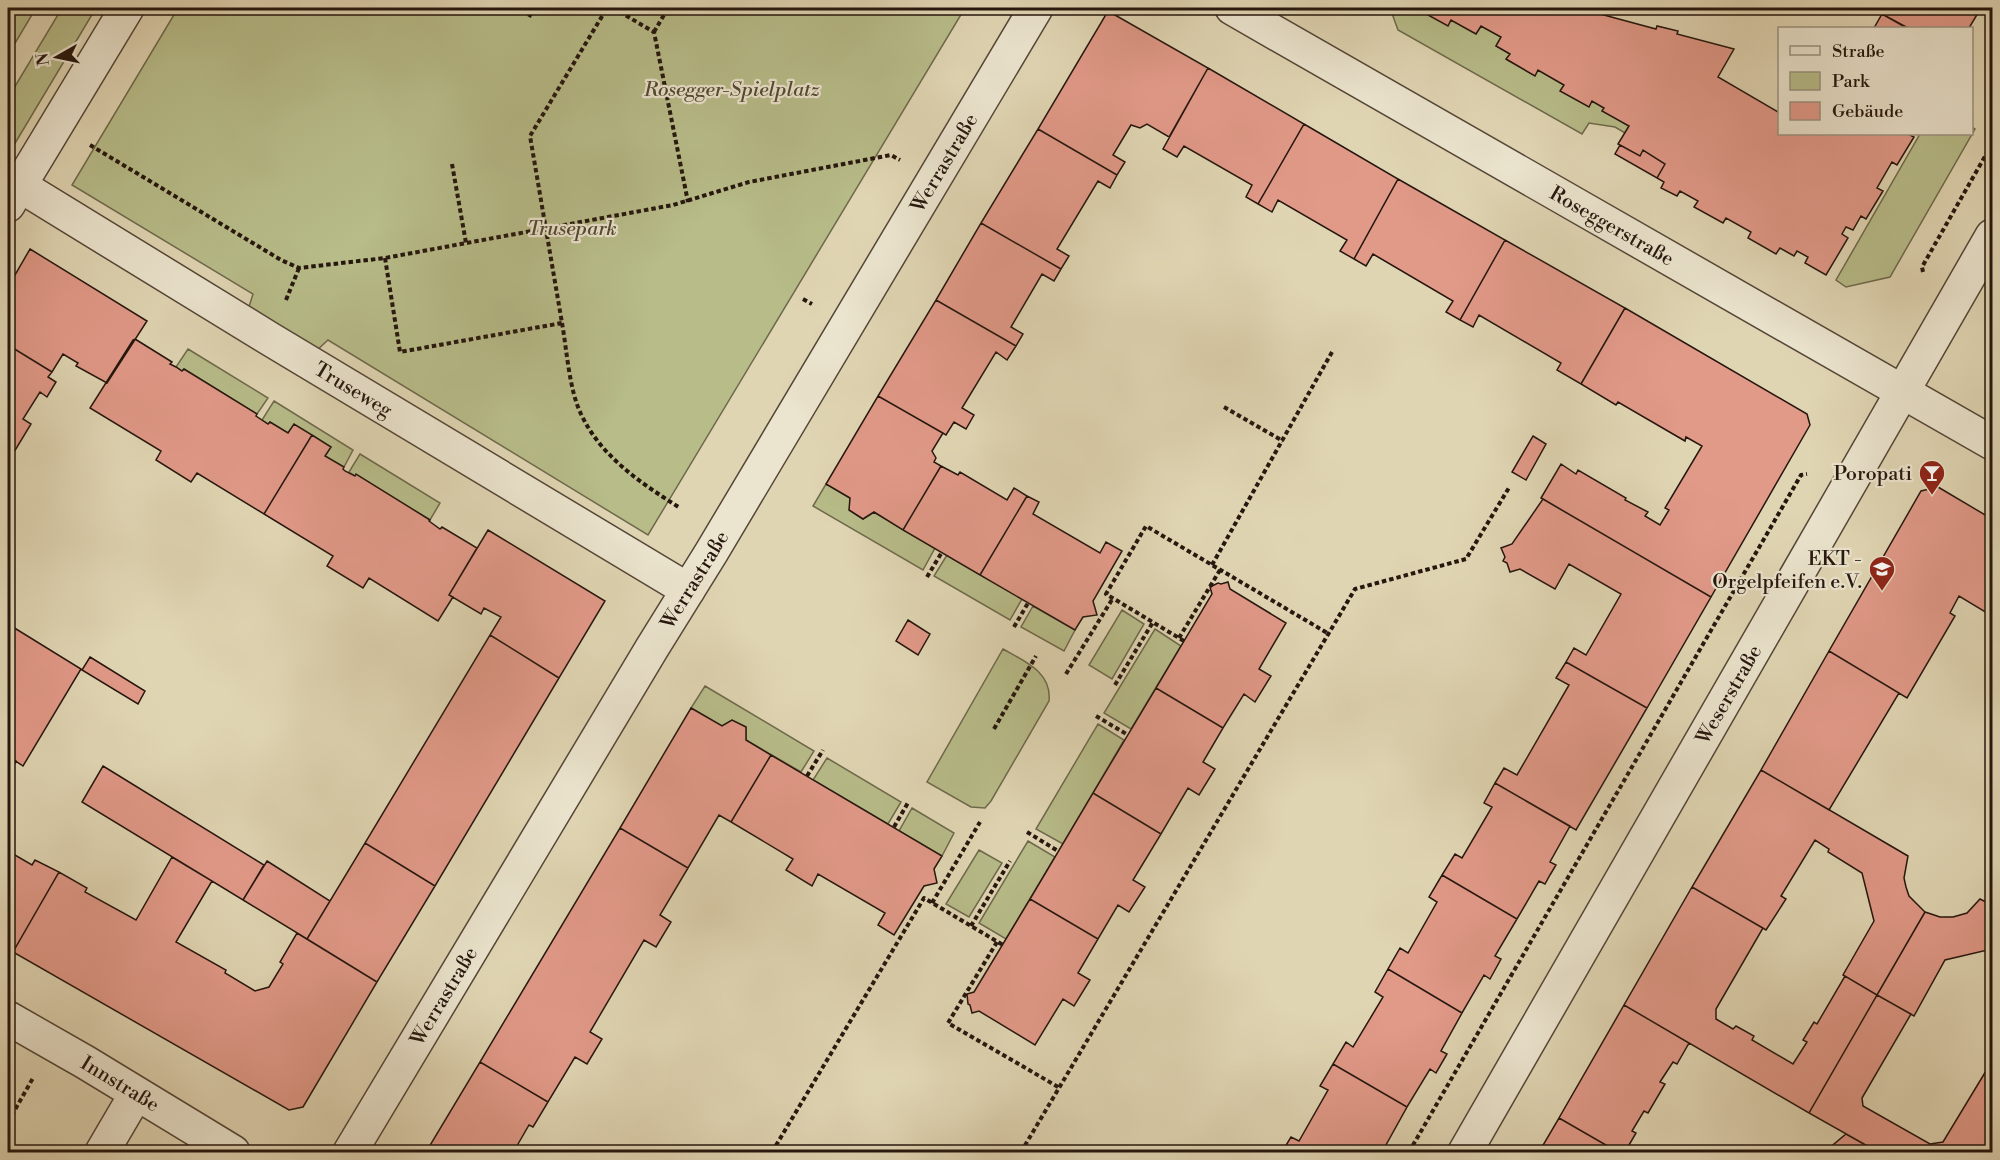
<svg xmlns="http://www.w3.org/2000/svg" width="2000" height="1160" font-family="'Libre Bodoni',serif">
	<rect width="100%" height="100%" fill="#e0d5b3"/>
	<filter id="stains"><feTurbulence type="fractalNoise" baseFrequency=".00333" numOctaves="4"/><feColorMatrix values="0 0 0 0 .2 0 0 0 0 .09 0 0 0 0 .02 0 0 0 .5 -.17"/></filter>
	<radialGradient id="worn" r=".72"><stop offset=".6" stop-color="#630" stop-opacity="0"/><stop offset="1" stop-color="#630" stop-opacity=".3"/></radialGradient>
	<path fill="#b7bc89" stroke="#6e694c" stroke-width="1.5" d="M 8,8 L 36,8 L 8,55 Z
		M 62,8 L 96,8 L 8,155 L 8,98 Z
		M 178,8 L 965,8 L 648,535 L 328,340 L 315,352 L 248,310 L 253,294 L 72,185 Z
		M 1390,8 L 1421,8 L 1420,10 L 1451,20 L 1476,34 L 1481,26 L 1501,37 L 1496,46 L 1510,54 L 1507,60 L 1534,75 L 1538,70 L 1564,85 L 1561,91 L 1592,101 L 1604,108 L 1603,111 L 1629,126 L 1625,133 L 1615,127 L 1589,123 L 1582,134 L 1398,30 Z
		M 1972,127 L 1975,129 L 1890,277 L 1846,287 L 1836,280 L 1920,134 L 1972,134 Z
		M 188,349 L 268,398 L 257,414 L 184,369 L 182,371 L 176,367 Z
		M 274,401 L 353,450 L 344,467 L 325,456 L 331,447 L 294,425 L 288,433 L 270,422 L 268,424 L 262,420 Z
		M 360,454 L 440,503 L 430,520 L 356,475 L 355,476 L 349,472 Z
		M 826,484 L 850,498 L 850,510 L 863,519 L 874,512 L 935,548 L 923,570 L 813,506 Z
		M 947,555 L 1022,599 L 1010,620 L 934,576 Z
		M 1033,606 L 1075,630 L 1064,651 L 1021,627 Z
		M 1122,610 L 1144,624 L 1112,679 L 1089,665 Z
		M 1155,629 L 1181,646 L 1131,729 L 1104,713 Z
		M 1003,649 C 1024,661 1052,672 1049,701 L 991,801 L 985,808 L 971,807 L 927,782 Z
		M 705,686 L 814,751 L 801,772 L 746,740 L 746,727 L 732,720 L 722,726 L 691,708 Z
		M 1098,724 L 1124,740 L 1063,844 L 1036,829 Z
		M 827,758 L 901,802 L 888,824 L 813,780 Z
		M 912,808 L 954,833 L 942,856 L 899,831 Z
		M 1028,841 L 1055,857 L 1006,939 L 979,923 Z
		M 979,850 L 1002,863 L 969,917 L 946,904 Z"/>
	<path fill="#e19988" stroke="#25160e" stroke-width="1.5" d="M 1421,8 L 1578,8 L 1656,29 L 1657,26 L 1678,31 L 1677,34 L 1734,49 L 1718,77 L 1780,113 L 1780,134 L 1908,134 L 1914,137 L 1897,165 L 1892,162 L 1877,188 L 1883,191 L 1866,219 L 1861,216 L 1853,230 L 1846,227 L 1842,234 L 1848,238 L 1826,275 L 1805,263 L 1808,257 L 1797,251 L 1794,256 L 1780,248 L 1776,254 L 1748,238 L 1751,232 L 1726,218 L 1723,223 L 1694,207 L 1698,201 L 1680,191 L 1677,196 L 1661,188 L 1664,182 L 1657,178 L 1665,164 L 1643,150 L 1640,156 L 1618,144 L 1629,126 L 1602,111 L 1604,108 L 1592,101 L 1589,107 L 1560,91 L 1564,85 L 1538,70 L 1535,76 L 1506,59 L 1510,54 L 1496,46 L 1501,37 L 1481,26 L 1476,34 L 1451,20 L 1448,26 L 1419,10 Z
		M 1886,8 L 1981,8 L 1969,28 L 1908,28 L 1882,14 Z
		M 1108,11 L 1208,68 L 1169,137 L 1147,124 L 1140,128 L 1131,125 L 1113,155 L 1125,162 L 1117,175 L 1038,129 Z
		M 1882,14 L 1905,27 L 1908,28 L 1874,28 Z
		M 1208,68 L 1304,124 L 1258,204 L 1246,197 L 1252,185 L 1184,146 L 1177,157 L 1163,149 Z
		M 1304,124 L 1398,179 L 1354,259 L 1340,251 L 1347,240 L 1278,200 L 1272,212 L 1258,204 Z
		M 1038,129 L 1117,175 L 1110,188 L 1098,181 L 1057,249 L 1069,256 L 1061,269 L 981,223 Z
		M 1620,145 L 1640,156 L 1643,150 L 1665,164 L 1657,178 L 1615,154 Z
		M 1398,179 L 1505,240 L 1460,320 L 1446,312 L 1453,301 L 1373,254 L 1366,266 L 1354,259 Z
		M 981,223 L 1061,269 L 1054,281 L 1042,274 L 1011,327 L 1023,334 L 1016,346 L 936,300 Z
		M 1505,240 L 1625,308 L 1581,384 L 1557,370 L 1561,363 L 1479,315 L 1473,327 L 1460,320 Z
		M 30,249 L 147,321 L 107,383 L 76,366 L 78,363 L 63,354 L 52,372 L 8,345 L 8,287 Z
		M 936,300 L 1016,346 L 1007,360 L 996,352 L 962,408 L 974,415 L 966,429 L 954,422 L 946,435 L 878,396 Z
		M 1625,308 L 1807,414 L 1810,425 L 1711,597 L 1541,498 L 1561,464 L 1576,474 L 1578,470 L 1626,498 L 1625,500 L 1648,512 L 1645,516 L 1660,525 L 1669,510 L 1665,508 L 1702,446 L 1686,437 L 1685,441 L 1618,402 L 1616,405 L 1581,384 Z
		M 135,339 L 172,362 L 170,364 L 176,367 L 182,371 L 184,369 L 257,414 L 256,416 L 268,424 L 270,422 L 288,433 L 294,424 L 312,435 L 264,514 L 197,473 L 191,482 L 156,460 L 161,451 L 90,408 L 133,340 Z
		M 8,345 L 52,372 L 48,377 L 56,382 L 47,397 L 40,392 L 23,419 L 31,424 L 8,462 Z
		M 878,396 L 943,433 L 932,451 L 936,458 L 934,462 L 941,466 L 903,530 L 874,512 L 863,519 L 849,510 L 850,498 L 826,484 Z
		M 312,435 L 331,447 L 325,456 L 344,467 L 343,469 L 345,471 L 355,476 L 356,474 L 430,520 L 429,521 L 440,529 L 442,527 L 477,548 L 449,595 L 453,597 L 438,621 L 369,578 L 363,588 L 327,566 L 333,556 L 264,514 Z
		M 1533,436 L 1546,444 L 1526,480 L 1512,472 Z
		M 941,466 L 958,475 L 960,472 L 1007,500 L 1014,488 L 1027,496 L 980,575 L 903,530 Z
		M 1938,487 L 1992,519 L 1992,616 L 1959,596 L 1950,613 L 1955,616 L 1907,698 L 1829,651 L 1921,491 Z
		M 1027,496 L 1039,502 L 1033,514 L 1100,553 L 1106,542 L 1122,551 L 1093,601 L 1097,615 L 1083,617 L 1075,630 L 980,575 Z
		M 1543,499 L 1711,597 L 1647,708 L 1566,662 L 1574,648 L 1586,655 L 1621,594 L 1569,564 L 1555,589 L 1520,569 L 1510,572 L 1507,563 L 1503,561 L 1505,557 L 1501,548 L 1512,544 Z
		M 488,530 L 605,601 L 559,678 L 490,635 L 501,617 L 484,608 L 481,614 L 449,595 Z
		M 1228,582 L 1230,589 L 1286,623 L 1259,669 L 1271,676 L 1255,702 L 1244,694 L 1223,728 L 1156,688 L 1212,594 L 1210,587 L 1218,583 L 1221,584 Z
		M 908,620 L 930,634 L 918,655 L 896,641 Z
		M 8,624 L 81,669 L 23,766 L 8,756 Z
		M 490,635 L 559,678 L 435,886 L 365,843 Z
		M 1829,651 L 1899,693 L 1829,810 L 1761,770 Z
		M 90,657 L 145,691 L 138,704 L 82,670 Z
		M 1566,662 L 1647,708 L 1576,830 L 1495,783 L 1504,768 L 1517,775 L 1569,685 L 1556,678 Z
		M 1156,688 L 1223,728 L 1203,762 L 1215,769 L 1199,795 L 1188,788 L 1161,834 L 1093,793 Z
		M 691,708 L 722,726 L 732,720 L 746,727 L 746,740 L 771,755 L 731,822 L 719,815 L 688,868 L 620,828 Z
		M 771,755 L 942,856 L 934,869 L 937,883 L 924,886 L 894,935 L 878,925 L 885,913 L 818,874 L 812,886 L 786,870 L 793,859 L 731,822 Z
		M 8,756 L 16,761 L 8,777 Z
		M 103,766 L 264,865 L 243,900 L 82,802 Z
		M 1761,770 L 1908,856 L 1904,878 L 1906,887 L 1909,896 L 1925,912 L 1877,995 L 1843,975 L 1874,921 L 1862,873 L 1828,852 L 1829,849 L 1815,840 L 1781,896 L 1786,899 L 1766,930 L 1692,887 Z
		M 1495,783 L 1570,826 L 1550,862 L 1556,865 L 1550,875 L 1545,884 L 1539,881 L 1517,919 L 1442,875 L 1455,854 L 1462,858 L 1492,807 L 1484,803 Z
		M 1093,793 L 1161,834 L 1133,880 L 1145,887 L 1129,912 L 1118,905 L 1098,939 L 1030,899 Z
		M 620,828 L 688,868 L 660,915 L 671,922 L 656,947 L 644,940 L 590,1032 L 602,1039 L 587,1064 L 575,1057 L 548,1102 L 480,1062 Z
		M 365,843 L 435,886 L 377,982 L 307,939 Z
		M 8,851 L 32,865 L 35,860 L 59,872 L 13,952 L 8,949 Z
		M 172,857 L 212,881 L 176,942 L 226,970 L 225,973 L 255,991 L 269,987 L 283,964 L 280,962 L 297,933 L 377,982 L 303,1107 L 289,1110 L 13,952 L 59,872 L 87,888 L 85,892 L 136,920 Z
		M 267,861 L 330,901 L 307,939 L 243,900 Z
		M 1442,875 L 1517,919 L 1495,956 L 1501,959 L 1490,979 L 1484,975 L 1462,1013 L 1388,969 L 1400,948 L 1408,953 L 1437,902 L 1429,897 Z
		M 1692,887 L 1763,928 L 1716,1009 L 1716,1019 L 1733,1029 L 1736,1026 L 1754,1036 L 1752,1040 L 1793,1064 L 1807,1042 L 1803,1040 L 1814,1022 L 1817,1024 L 1845,976 L 1877,995 L 1809,1113 L 1624,1005 Z
		M 1030,899 L 1098,939 L 1078,973 L 1090,980 L 1074,1006 L 1063,999 L 1035,1045 L 979,1011 L 972,1013 L 970,1005 L 968,1004 L 967,994 L 974,992 Z
		M 1980,899 L 1992,905 L 1992,949 L 1945,960 L 1914,1016 L 1877,995 L 1925,912 L 1940,917 L 1953,917 L 1967,913 Z
		M 1388,969 L 1462,1013 L 1441,1051 L 1447,1054 L 1436,1073 L 1430,1069 L 1407,1107 L 1333,1064 L 1346,1042 L 1353,1047 L 1383,997 L 1375,992 Z
		M 1877,995 L 1911,1014 L 1862,1098 L 1863,1106 L 1930,1144 L 1943,1142 L 1992,1061 L 1992,1152 L 1878,1152 L 1809,1113 Z
		M 1624,1005 L 1689,1043 L 1677,1064 L 1673,1062 L 1660,1082 L 1665,1084 L 1648,1113 L 1644,1111 L 1632,1131 L 1636,1133 L 1625,1152 L 1618,1152 L 1559,1118 Z
		M 480,1062 L 548,1102 L 533,1127 L 529,1125 L 514,1151 L 517,1152 L 426,1152 Z
		M 1333,1064 L 1407,1107 L 1386,1145 L 1392,1148 L 1389,1152 L 1282,1152 L 1291,1137 L 1299,1141 L 1328,1090 L 1320,1086 Z
		M 1559,1118 L 1618,1152 L 1539,1152 Z
		M 1846,1134 L 1878,1152 L 1816,1152 L 1828,1149 Z"/>
	<g fill="none" stroke-linecap="round" stroke-linejoin="round">
		<g stroke="#544637" stroke-width="36">
			<g id="minor">
				<path id="s1" d="M 1232,8 L 1992,443"/>
				<path id="s2" d="M 19,185 L 270,339 L 688,590"/>
				<path d="M 8,205 L 127,8"/>
				<path id="s3" d="M 8,1018 L 85,1062 L 233,1152"/>
				<path d="M 102,1152 L 136,1094"/>
				<path id="s4" d="M 350,1152 L 652,648 L 711,553 L 1036,8"/>
				<path id="s5" d="M 1465,1152 L 1992,236"/>
			</g>
		</g>
		<path stroke="#25160e" stroke-width="4" stroke-dasharray="4.5 3" stroke-linecap="butt" d="M 613,8 L 654,32 L 688,202
			M 529,17 L 534,8
			M 654,32 L 668,8
			M 90,145 L 281,260 L 299,268 L 385,258 L 673,205 L 749,182 L 891,155 L 900,160
			M 452,164 L 466,243
			M 385,258 L 400,352 L 562,323 L 530,136 L 607,8
			M 1923,272 L 1922,267 L 1992,144
			M 803,299 L 812,304
			M 286,300 L 299,268
			M 562,323 C 567,351 569,389 581,414 C 601,457 641,483 680,508
			M 1224,407 L 1283,441
			M 1212,565 L 1332,352
			M 927,577 L 942,552
			M 1014,627 L 1028,603
			M 1179,638 L 1220,570
			M 1184,641 L 1106,594 L 1146,526 L 1329,634
			M 1066,674 L 1113,598
			M 1115,685 L 1153,622
			M 1096,716 L 1128,735
			M 994,729 L 1036,656
			M 807,776 L 823,750
			M 894,827 L 909,801
			M 1027,832 L 1058,851
			M 932,903 L 980,822
			M 971,926 L 1010,861
			M 997,942 L 948,1023 L 1060,1088
			M 8,1122 L 33,1078
			M 772,1152 L 924,898 L 1003,945
			M 1021,1152 L 1355,589 L 1466,559 L 1510,486
			M 1409,1152 L 1801,475 L 1807,474"/>
		<use href="#minor" stroke="#ebe4ce" stroke-width="33"/>
	</g>
	<defs>
		<g id="bar-pin" transform="scale(1.35)"><path d="M0 17L-7.5 6A9.5 9.5 0 1 1 7.5 6Z" fill="#8f2418" stroke="#ebe4ce"/><path d="M-6-5H6L.8 .8V4.5H3.5V6h-7V4.5H-.8V.8Z" fill="#fff"/></g>
		<g id="school-pin" transform="scale(1.35)"><path d="M0 17L-7.5 6A9.5 9.5 0 1 1 7.5 6Z" fill="#8f2418" stroke="#ebe4ce"/><path d="M0-5L7-2L0 1L-7-2ZM-4 1L0 2.5L4 1V4Q0 6-4 4Z" fill="#fff"/></g>
	</defs>
	<g fill-rule="evenodd">
		<use href="#bar-pin" x="1932" y="473"/>
		<use href="#school-pin" x="1882" y="569"/>
	</g>
	<g text-anchor="middle" stroke-width="4.5" stroke-linejoin="round" paint-order="stroke">
		<g font-size="20" font-style="italic" fill="#514833" stroke="#ebe4ce">
			<text x="732" y="96">Rosegger-Spielplatz</text>
			<text x="572" y="235">Trusepark</text>
		</g>
		<g font-size="20" fill="#25160e" stroke="#ebe4ce">
			<text dy="7" stroke="none"><textPath href="#s4" startOffset="1154">Werrastraße</textPath></text>
			<text dy="7" stroke="none"><textPath href="#s1" startOffset="438">Roseggerstraße</textPath></text>
			<text dy="7" stroke="none"><textPath href="#s2" startOffset="392">Truseweg</textPath></text>
			<text dy="7" stroke="none"><textPath href="#s4" startOffset="668">Werrastraße</textPath></text>
			<text dy="7" stroke="none"><textPath href="#s5" startOffset="528">Weserstraße</textPath></text>
			<text dy="7" stroke="none"><textPath href="#s4" startOffset="182">Werrastraße</textPath></text>
			<text dy="7" stroke="none"><textPath href="#s3" startOffset="130">Innstraße</textPath></text>
		</g>
		<g font-size="20" fill="#25160e" stroke="#ebe4ce" text-anchor="end">
			<text x="1912" y="480">Poropati</text>
			<text x="1862" y="565">EKT -<tspan x="1862" dy="23">Orgelpfeifen e.V.</tspan></text>
		</g>
	</g>
	<rect width="2000" height="1160" fill="none" stroke="#e0d5b3" stroke-width="30"/>
	<rect x="9" y="9" width="1982" height="1142" fill="none" stroke="#25160e" stroke-width="3"/>
	<rect x="15" y="15" width="1970" height="1130" fill="none" stroke="#25160e" stroke-width="1.5"/>
	<rect x="1778" y="27" width="195" height="108" fill="#ebe4ce" stroke="#9c9281" stroke-width="1.5"/>
	<rect x="1790" y="46" width="30" height="9" fill="#ebe4ce" stroke="#9c9281" stroke-width="1.5"/>
	<text x="1832" y="57" font-size="18" fill="#25160e">Straße</text>
	<rect x="1790" y="72" width="30" height="18" fill="#b7bc89" stroke="#9c9281" stroke-width="1.5"/>
	<text x="1832" y="87" font-size="18" fill="#25160e">Park</text>
	<rect x="1790" y="102" width="30" height="18" fill="#e19988" stroke="#9c9281" stroke-width="1.5"/>
	<text x="1832" y="117" font-size="18" fill="#25160e">Gebäude</text>
	<g transform="translate(57 57) rotate(261)" stroke="#ebe4ce" stroke-width="4.5" paint-order="stroke">
	<path d="M0-4.5L10 22L0 15L-10 22Z" fill="#25160e"/>
	<text y="-9" font-size="16" font-weight="bold" text-anchor="middle" fill="#25160e">N</text>
	</g>
	<rect width="100%" height="100%" filter="url(#stains)"/>
	<rect width="100%" height="100%" fill="url(#worn)"/>
</svg>
